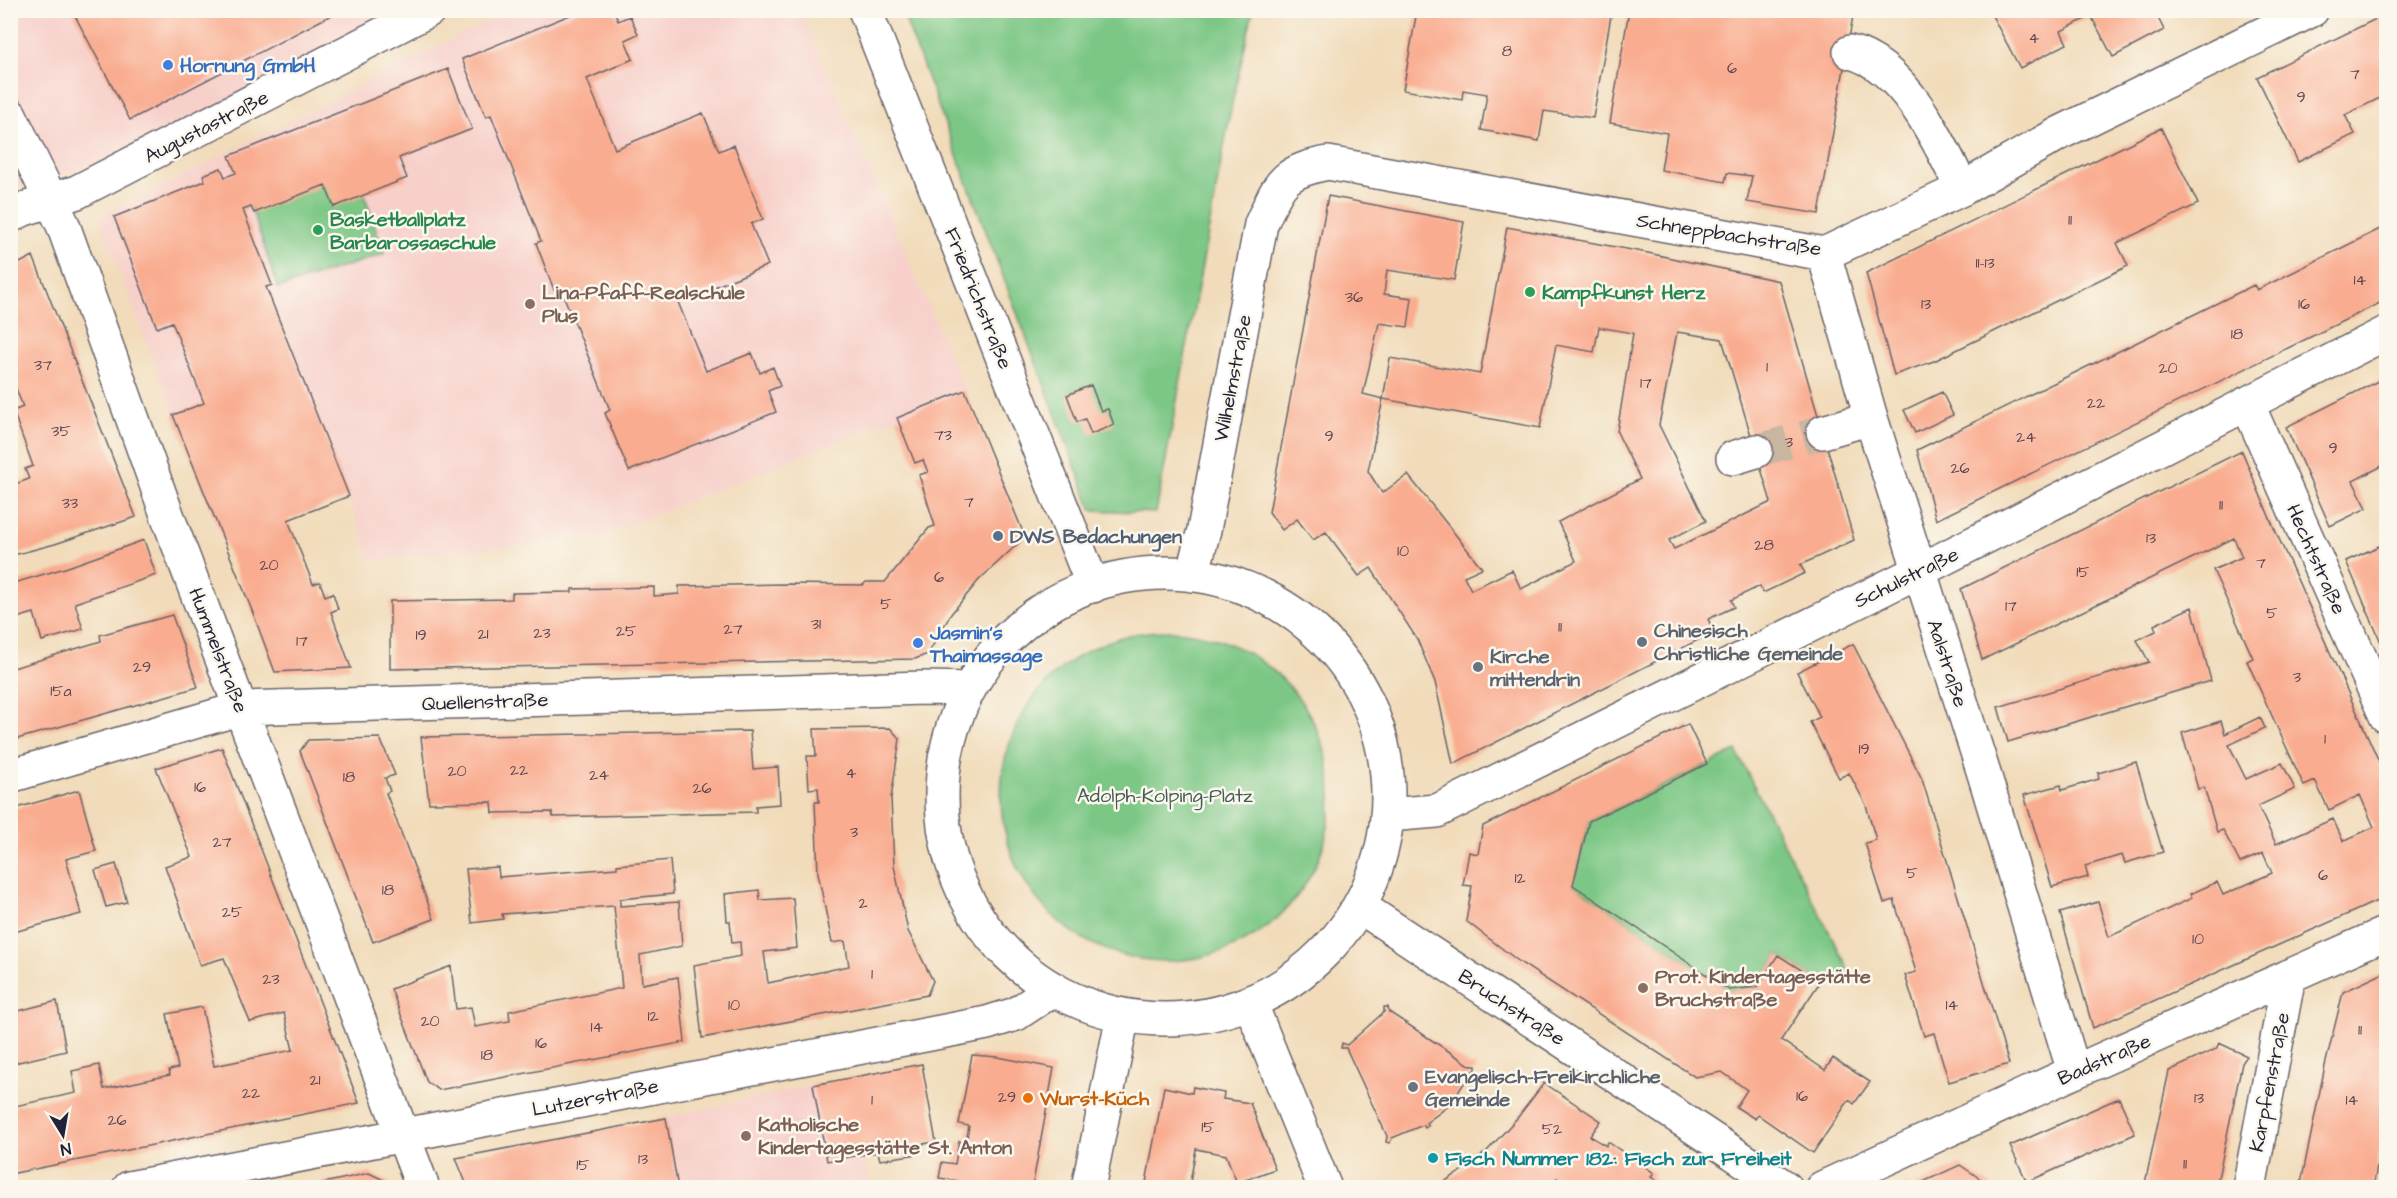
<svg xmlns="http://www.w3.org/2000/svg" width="2397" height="1198" font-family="'Architects Daughter',sans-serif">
	<rect width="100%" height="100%" fill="#fbf7ec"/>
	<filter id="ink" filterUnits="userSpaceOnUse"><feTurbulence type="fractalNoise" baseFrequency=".0167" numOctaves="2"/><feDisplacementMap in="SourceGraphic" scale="12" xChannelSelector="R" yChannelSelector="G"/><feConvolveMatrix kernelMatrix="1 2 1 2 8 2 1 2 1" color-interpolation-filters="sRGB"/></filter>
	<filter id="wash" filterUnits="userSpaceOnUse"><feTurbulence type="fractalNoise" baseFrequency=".008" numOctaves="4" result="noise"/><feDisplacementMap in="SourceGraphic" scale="24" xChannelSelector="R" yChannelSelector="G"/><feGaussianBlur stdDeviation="1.35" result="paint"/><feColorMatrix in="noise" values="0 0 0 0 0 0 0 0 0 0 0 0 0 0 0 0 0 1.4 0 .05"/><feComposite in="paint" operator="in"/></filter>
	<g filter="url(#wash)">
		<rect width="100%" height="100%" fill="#f1dbba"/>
		<path fill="#f7d0ca" d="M 11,11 L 396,11 L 125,156 L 11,189 Z
			M 507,11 L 801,11 L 965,390 L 600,537 L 371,560 L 348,497 L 224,545 L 99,218 Z
			M 813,1085 L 827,1161 L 865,1155 L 870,1187 L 678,1187 L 666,1118 Z"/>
		<path fill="#7bc785" stroke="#4e7460" stroke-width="1.5" d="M 902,11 L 1253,11 L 1232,103 L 1156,513 L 1092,510 Z
			M 357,172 L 384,254 L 278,288 L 251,207 Z
			M1001 796a165 165 0 1 1 330 0a165 165 0 1 1-330 0Z
			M 1736,751 L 1849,970 L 1820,982 L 1778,955 L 1757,987 L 1729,990 L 1573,885 L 1589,821 Z"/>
		<g id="blocks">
			<path fill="#f9ac8f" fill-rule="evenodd" d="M 72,10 L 341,10 L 130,120 Z
				M 582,10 L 614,10 L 618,21 L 630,16 L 638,34 L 625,40 L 633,59 L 587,79 L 615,149 L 703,113 L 719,151 L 734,145 L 763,219 L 751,224 L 768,265 L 678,302 L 706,371 L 752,353 L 760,373 L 773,367 L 780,386 L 768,391 L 776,412 L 629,471 L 605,413 L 610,410 L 560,287 L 554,290 L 536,243 L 541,241 L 491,115 L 486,117 L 462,59 Z
				M 1417,10 L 1612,10 L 1593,118 L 1544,111 L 1539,141 L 1481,130 L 1487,94 L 1463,90 L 1462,100 L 1403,90 Z
				M 1629,10 L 1854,10 L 1819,214 L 1747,202 L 1752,176 L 1727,173 L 1725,182 L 1661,170 L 1667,133 L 1610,123 Z
				M 1989,10 L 2154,10 L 2164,30 L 2113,57 L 2091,16 L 2061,31 L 2067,44 L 2020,68 Z
				M 2386,14 L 2386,95 L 2345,115 L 2355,134 L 2298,162 L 2257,77 Z
				M 448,69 L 472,129 L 399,158 L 407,178 L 334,207 L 325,185 L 254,213 L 251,207 L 243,210 L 272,285 L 266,287 L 349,496 L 288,520 L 313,584 L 320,582 L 325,596 L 333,593 L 338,609 L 331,612 L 351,668 L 275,672 L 251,608 L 173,415 L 204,403 L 172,322 L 157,328 L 114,217 L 205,181 L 203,175 L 221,168 L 225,177 L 236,173 L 229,156 Z
				M 2161,128 L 2198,204 L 2117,243 L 2128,266 L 1934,361 L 1894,375 L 1866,273 Z
				M 1328,196 L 1464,222 L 1454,280 L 1387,270 L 1384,294 L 1412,298 L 1408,327 L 1379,323 L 1363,394 L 1383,399 L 1368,471 L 1382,493 L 1408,475 L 1482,568 L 1464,576 L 1471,590 L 1512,570 L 1521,589 L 1576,561 L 1558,522 L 1640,479 L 1617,432 L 1633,333 L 1599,327 L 1594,352 L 1556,345 L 1540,428 L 1383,399 L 1390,358 L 1480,374 L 1507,227 L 1648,253 L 1779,281 L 1854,540 L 1800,565 L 1805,573 L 1763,593 L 1760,586 L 1731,600 L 1734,607 L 1708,619 L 1714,632 L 1453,764 L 1435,682 L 1417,639 L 1371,568 L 1359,576 L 1326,532 L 1313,540 L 1297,519 L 1282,530 L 1269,512 ZM 1677,332 L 1722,339 L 1771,502 L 1674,549 L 1669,540 L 1706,521 L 1659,425 Z
				M 2386,226 L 2386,300 L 1936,520 L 1917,450 L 2254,285 L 2257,290 Z
				M 33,256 L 136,517 L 55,544 L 10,556 L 10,486 L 29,479 L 25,469 L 33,466 L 13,411 L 23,407 L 12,378 L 10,379 L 10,268 Z
				M 2386,377 L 2386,464 L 2353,481 L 2367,508 L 2330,526 L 2286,427 Z
				M 1091,385 L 1101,411 L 1108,409 L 1114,425 L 1091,434 L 1085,419 L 1077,422 L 1067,395 Z
				M 965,390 L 1025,537 L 979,580 L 951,614 L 928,654 L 915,659 L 390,669 L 390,601 L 512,599 L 512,593 L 572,592 L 572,589 L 654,587 L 654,596 L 679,594 L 679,586 L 786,584 L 863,585 L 866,582 L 885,582 L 929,528 L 935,526 L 919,475 L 928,472 L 923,460 L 915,463 L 897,418 Z
				M 1942,392 L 1953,415 L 1915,433 L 1904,410 Z
				M 2242,451 L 2271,521 L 2386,777 L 2386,897 L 2093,1028 L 2060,913 L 2098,902 L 2109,937 L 2192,898 L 2190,894 L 2217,882 L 2223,895 L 2272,873 L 2263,853 L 2240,863 L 2223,830 L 2217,832 L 2204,787 L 2198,789 L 2182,733 L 2221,721 L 2225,734 L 2260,717 L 2265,728 L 2229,745 L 2246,779 L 2282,763 L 2295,789 L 2258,806 L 2276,844 L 2333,819 L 2343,841 L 2374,827 L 2360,795 L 2329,810 L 2315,781 L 2304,786 L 2247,661 L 2253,658 L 2213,570 L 2242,557 L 2234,538 L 1982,660 L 1961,589 Z
				M 144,540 L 156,575 L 75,603 L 83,629 L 42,641 L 34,613 L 10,620 L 10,584 L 65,568 Z
				M 2386,543 L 2386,654 L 2346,561 Z
				M 2192,607 L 2211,681 L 2008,742 L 1998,707 L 2149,662 L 2137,640 L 2156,631 L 2154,625 Z
				M 172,615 L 198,687 L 10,741 L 10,669 L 101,641 L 100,635 Z
				M 1853,644 L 1922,779 L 2009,1064 L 1949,1082 L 1934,1033 L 1924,1036 L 1905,975 L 1916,972 L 1894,900 L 1884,903 L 1865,843 L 1876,840 L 1866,805 L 1849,773 L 1839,778 L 1810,722 L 1820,717 L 1797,672 Z
				M 1688,724 L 1707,764 L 1589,821 L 1573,885 L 1729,990 L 1757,987 L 1778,955 L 1820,982 L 1781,1040 L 1825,1070 L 1833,1058 L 1870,1082 L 1854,1104 L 1849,1100 L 1813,1153 L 1758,1115 L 1755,1119 L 1736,1107 L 1747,1090 L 1722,1072 L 1695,1077 L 1521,963 L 1466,921 L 1472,886 L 1463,885 L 1469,852 L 1478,854 L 1483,826 Z
				M 890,728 L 900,739 L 891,798 L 894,866 L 908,931 L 933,981 L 927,995 L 702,1038 L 694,965 L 741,956 L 740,942 L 732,943 L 730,921 L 727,921 L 725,894 L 759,890 L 760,900 L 793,898 L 797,948 L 764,952 L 768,983 L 849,966 L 845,941 L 832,943 L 818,873 L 815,802 L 819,802 L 818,788 L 809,789 L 807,756 L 816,756 L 814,729 Z
				M 750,731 L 753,769 L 778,767 L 780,804 L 756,806 L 756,812 L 553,817 L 552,812 L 493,813 L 492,802 L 429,803 L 421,737 Z
				M 380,738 L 395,775 L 385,778 L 390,791 L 386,793 L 434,919 L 373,942 L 300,751 L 308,740 Z
				M 222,748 L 359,1103 L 10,1174 L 10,1107 L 76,1093 L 72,1071 L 99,1065 L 104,1089 L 170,1075 L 169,1070 L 178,1068 L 167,1014 L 202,1007 L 214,1066 L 293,1050 L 284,1013 L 250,1022 L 224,958 L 200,965 L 165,866 L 192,857 L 156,768 Z
				M 2136,762 L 2163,852 L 2125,863 L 2122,855 L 2085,866 L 2088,877 L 2052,887 L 2024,795 L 2061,785 L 2062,790 L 2099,779 L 2098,773 Z
				M 79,790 L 96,851 L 66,859 L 81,914 L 10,933 L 10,810 Z
				M 670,860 L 673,894 L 620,899 L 620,906 L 679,902 L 682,946 L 640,955 L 642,984 L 678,977 L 685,1042 L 439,1090 L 427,1082 L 391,989 L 451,966 L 456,1009 L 471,1007 L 475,1027 L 510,1021 L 509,1011 L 622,988 L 614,906 L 502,914 L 503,919 L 472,923 L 466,869 L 498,867 L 499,877 L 617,868 L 617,865 Z
				M 116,864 L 127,902 L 106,907 L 95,870 Z
				M 2386,972 L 2386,1119 L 2373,1188 L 2300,1188 L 2325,1066 L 2343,992 Z
				M 57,1001 L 66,1051 L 10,1064 L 10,1013 Z
				M 1384,1007 L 1388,1007 L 1389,1012 L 1471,1066 L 1476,1066 L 1476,1070 L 1471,1072 L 1452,1102 L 1455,1104 L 1453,1107 L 1450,1105 L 1426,1123 L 1429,1125 L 1425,1128 L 1423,1125 L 1392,1138 L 1390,1143 L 1386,1142 L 1387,1136 L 1346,1048 L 1341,1048 L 1342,1043 L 1347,1045 L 1384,1012 Z
				M 2219,1043 L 2247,1056 L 2242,1063 L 2216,1188 L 2144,1188 L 2169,1071 L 2216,1049 Z
				M 972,1055 L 998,1057 L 1054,1068 L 1032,1188 L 957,1188 L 958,1181 L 939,1178 L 942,1162 L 955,1164 L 959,1141 L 966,1143 L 969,1126 L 959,1124 Z
				M 922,1064 L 936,1142 L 916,1145 L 917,1154 L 880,1160 L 878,1152 L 827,1161 L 813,1085 Z
				M 1544,1083 L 1601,1121 L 1590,1136 L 1606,1146 L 1608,1142 L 1654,1173 L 1651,1177 L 1667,1188 L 1571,1188 L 1557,1178 L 1548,1188 L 1434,1188 L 1457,1174 L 1487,1151 L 1518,1117 Z
				M 1164,1087 L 1192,1093 L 1193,1087 L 1224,1093 L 1223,1099 L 1250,1103 L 1275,1169 L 1237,1183 L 1226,1155 L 1196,1149 L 1189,1188 L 1145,1188 Z
				M 2119,1098 L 2135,1134 L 2027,1182 L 2010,1146 Z
				M 666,1118 L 678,1188 L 468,1188 L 456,1158 Z
				M 1960,1165 L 1994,1188 L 1903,1188 L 1904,1184 L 1912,1187 Z
				M 369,1173 L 390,1183 L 392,1188 L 301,1188 Z"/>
		</g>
	</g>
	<g filter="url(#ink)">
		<use href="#blocks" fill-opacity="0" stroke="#6a6367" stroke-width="1.5"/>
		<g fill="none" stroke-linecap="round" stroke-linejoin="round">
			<path stroke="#c8b6a1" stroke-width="33" stroke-dasharray="33 16" stroke-linecap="butt" d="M 1756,451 L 1823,432"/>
			<g stroke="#6a6367" stroke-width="36">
				<path id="minor" d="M 865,10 L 1093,586
					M 1850,52 C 1904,65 1940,143 1962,189
					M 10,115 L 63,225 L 169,520 L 423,1188
					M 10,216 L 24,209 L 77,192 L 429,10
					M 1824,254 L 1871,418 L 1985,777 L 2074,1072
					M 2247,403 L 2386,716
					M 1823,432 L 1871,418
					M 1733,458 L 1756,451
					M942 796a223 223 0 1 1 446 0a223 223 0 1 1-446 0Z
					M 1192,575 L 1204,530 L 1261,224 C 1280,183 1281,172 1328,163 L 1824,254 L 1962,189 L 2060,133 L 2312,10
					M 10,776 L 242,708 L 924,688 L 969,689
					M 1387,815 L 1437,811 L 1919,571 L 2386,333
					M 1359,906 L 1786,1188
					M 1250,1002 L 1325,1188
					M 129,1188 L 987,1023 L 1016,1014 L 1054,989
					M 1088,1188 L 1123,1015
					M 1822,1188 L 2074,1072 L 2386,933
					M 2249,1188 L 2289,976"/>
			</g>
			<use href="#minor" stroke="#fff" stroke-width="33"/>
		</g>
	</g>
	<g fill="#3f7fe0" stroke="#fbf7ec" stroke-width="2">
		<circle cx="168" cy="65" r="6"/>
		<circle cx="918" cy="643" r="6"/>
	</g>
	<g fill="#2e9e5b" stroke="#fbf7ec" stroke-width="2">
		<circle cx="318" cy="230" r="6"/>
		<circle cx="1530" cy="292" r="6"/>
	</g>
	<g fill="#8d6e63" stroke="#fbf7ec" stroke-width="2">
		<circle cx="530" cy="304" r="6"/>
		<circle cx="1643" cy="988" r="6"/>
		<circle cx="746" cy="1136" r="6"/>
	</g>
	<circle fill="#5c6f8a" stroke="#fbf7ec" stroke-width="2" cx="998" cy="536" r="6"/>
	<g fill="#6b7280" stroke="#fbf7ec" stroke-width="2">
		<circle cx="1642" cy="642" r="6"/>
		<circle cx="1478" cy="667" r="6"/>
		<circle cx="1413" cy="1087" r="6"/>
	</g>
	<circle fill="#e8710a" stroke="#fbf7ec" stroke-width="2" cx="1028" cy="1098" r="6"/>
	<circle fill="#0f9aa8" stroke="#fbf7ec" stroke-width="2" cx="1433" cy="1158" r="6"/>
	<g text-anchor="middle" stroke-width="5" stroke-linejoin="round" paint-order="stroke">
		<g font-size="16" fill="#584450">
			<text x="2034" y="43">4</text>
			<text x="1507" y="56">8</text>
			<text x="1732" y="73">6</text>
			<text x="2355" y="79">7</text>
			<text x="2301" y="102">9</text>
			<text x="2070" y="225">11</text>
			<text x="1985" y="268">11-13</text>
			<text x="2360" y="285">14</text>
			<text x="1354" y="302">36</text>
			<text x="1926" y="309">13</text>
			<text x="2304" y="309">16</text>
			<text x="2237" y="339">18</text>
			<text x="43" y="370">37</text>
			<text x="1767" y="372">1</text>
			<text x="2168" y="373">20</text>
			<text x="1646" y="388">17</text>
			<text x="2096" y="408">22</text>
			<text x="61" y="436">35</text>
			<text x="943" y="440">73</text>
			<text x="1329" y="441">9</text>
			<text x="2026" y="442">24</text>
			<text x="1789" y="447">3</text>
			<text x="2333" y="453">9</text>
			<text x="1960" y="473">26</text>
			<text x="969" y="507">7</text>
			<text x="70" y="508">33</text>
			<text x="2221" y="510">11</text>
			<text x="2151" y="543">13</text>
			<text x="1764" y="550">28</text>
			<text x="1403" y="556">10</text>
			<text x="2261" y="568">7</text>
			<text x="269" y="570">20</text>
			<text x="2083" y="577">15</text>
			<text x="939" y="582">6</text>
			<text x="886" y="609">5</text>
			<text x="2011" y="611">17</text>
			<text x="2272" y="618">5</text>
			<text x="816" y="629">31</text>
			<text x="1560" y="632">11</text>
			<text x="733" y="634">27</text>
			<text x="626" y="636">25</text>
			<text x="542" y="638">23</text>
			<text x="483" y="639">21</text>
			<text x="421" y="640">19</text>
			<text x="302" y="646">17</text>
			<text x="142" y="672">29</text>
			<text x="2297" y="682">3</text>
			<text x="61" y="696">15a</text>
			<text x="2325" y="744">1</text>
			<text x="1864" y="754">19</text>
			<text x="519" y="775">22</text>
			<text x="457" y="776">20</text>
			<text x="851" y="778">4</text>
			<text x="599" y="780">24</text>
			<text x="349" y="782">18</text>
			<text x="200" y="792">16</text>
			<text x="702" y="793">26</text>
			<text x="854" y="837">3</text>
			<text x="222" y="847">27</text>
			<text x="1912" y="878">5</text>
			<text x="2323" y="880">6</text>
			<text x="1520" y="883">12</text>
			<text x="388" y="895">18</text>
			<text x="863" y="908">2</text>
			<text x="232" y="917">25</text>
			<text x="2198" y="944">10</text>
			<text x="872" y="979">1</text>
			<text x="271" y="984">23</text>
			<text x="734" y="1010">10</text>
			<text x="1952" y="1010">14</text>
			<text x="653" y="1021">12</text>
			<text x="430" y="1026">20</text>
			<text x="597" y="1032">14</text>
			<text x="2360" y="1035">11</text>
			<text x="541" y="1048">16</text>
			<text x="487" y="1060">18</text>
			<text x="315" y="1085">21</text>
			<text x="251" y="1098">22</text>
			<text x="1802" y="1101">16</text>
			<text x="1007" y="1102">29</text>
			<text x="2199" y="1103">13</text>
			<text x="872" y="1105">1</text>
			<text x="2352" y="1105">14</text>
			<text x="117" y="1125">26</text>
			<text x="1208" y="1132">15</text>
			<text x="1552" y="1134">52</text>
			<text x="643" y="1164">13</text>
			<text x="2185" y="1169">11</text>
			<text x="583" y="1170">15</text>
		</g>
		<g font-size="20" font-weight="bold" fill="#366cbe" stroke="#fbf7ec" text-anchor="start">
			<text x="180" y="72">Hornung GmbH</text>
			<text x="930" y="639">Jasmin’s<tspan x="930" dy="23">Thaimassage</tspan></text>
		</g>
		<g font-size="20" fill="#22223b" stroke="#fbf7ec">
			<text transform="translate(206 126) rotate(-27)" y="7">Augustastraße</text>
			<text transform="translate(1729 234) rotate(9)" y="7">Schneppbachstraße</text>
			<text transform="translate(979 298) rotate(68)" y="7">Friedrichstraße</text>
			<text transform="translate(1232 378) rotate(-79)" y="7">Wilhelmstraße</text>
			<text transform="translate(2317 559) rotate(66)" y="7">Hechtstraße</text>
			<text transform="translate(1906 577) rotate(-26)" y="7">Schulstraße</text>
			<text transform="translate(219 650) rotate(69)" y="7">Hummelstraße</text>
			<text transform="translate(1948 663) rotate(72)" y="7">Aalstraße</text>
			<text transform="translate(485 701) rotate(-2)" y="7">Quellenstraße</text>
			<text transform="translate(1512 1007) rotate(33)" y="7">Bruchstraße</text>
			<text transform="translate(2104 1059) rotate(-24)" y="7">Badstraße</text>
			<text transform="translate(2269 1082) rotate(-79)" y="7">Karpfenstraße</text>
			<text transform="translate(595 1097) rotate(-11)" y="7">Lutzerstraße</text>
		</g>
		<g font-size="20" font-weight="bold" fill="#27864d" stroke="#fbf7ec" text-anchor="start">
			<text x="330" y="226">Basketballplatz<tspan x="330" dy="23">Barbarossaschule</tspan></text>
			<text x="1542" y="299">Kampfkunst Herz</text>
		</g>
		<g font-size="20" font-weight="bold" fill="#785e54" stroke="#fbf7ec" text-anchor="start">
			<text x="542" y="299">Lina-Pfaff-Realschule<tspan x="542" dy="23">Plus</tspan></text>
			<text x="1655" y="983">Prot. Kindertagesstätte<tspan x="1655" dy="23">Bruchstraße</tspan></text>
			<text x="758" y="1131">Katholische<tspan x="758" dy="23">Kindertagesstätte St. Anton</tspan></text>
		</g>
		<g font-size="20" font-weight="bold" fill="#4e5e75" stroke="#fbf7ec" text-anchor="start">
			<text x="1010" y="543">DWS Bedachungen</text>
		</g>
		<g font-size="20" font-weight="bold" fill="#5b616d" stroke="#fbf7ec" text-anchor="start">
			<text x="1654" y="637">Chinesisch<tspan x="1654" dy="23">Christliche Gemeinde</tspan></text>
			<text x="1490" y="663">Kirche<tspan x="1490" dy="23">mittendrin</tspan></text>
			<text x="1425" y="1083">Evangelisch-Freikirchliche<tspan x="1425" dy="23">Gemeinde</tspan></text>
		</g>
		<g font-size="20" fill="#415c55" stroke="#fbf7ec">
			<text x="1165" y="802">Adolph-Kolping-Platz</text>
		</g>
		<g font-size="20" font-weight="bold" fill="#c56008" stroke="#fbf7ec" text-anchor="start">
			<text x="1040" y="1105">Wurst-Küch</text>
		</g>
		<g font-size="20" font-weight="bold" fill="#0d838f" stroke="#fbf7ec" text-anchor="start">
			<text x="1445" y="1165">Fisch Nummer 182: Fisch zur Freiheit</text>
		</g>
	</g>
	<rect width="2397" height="1198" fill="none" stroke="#fbf7ec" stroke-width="36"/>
	<g transform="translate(63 1135) rotate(169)" stroke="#fbf7ec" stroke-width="4.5" paint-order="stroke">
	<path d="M0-4.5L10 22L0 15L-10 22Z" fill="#22223b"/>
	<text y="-9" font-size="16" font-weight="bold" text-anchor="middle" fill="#22223b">N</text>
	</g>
</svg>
